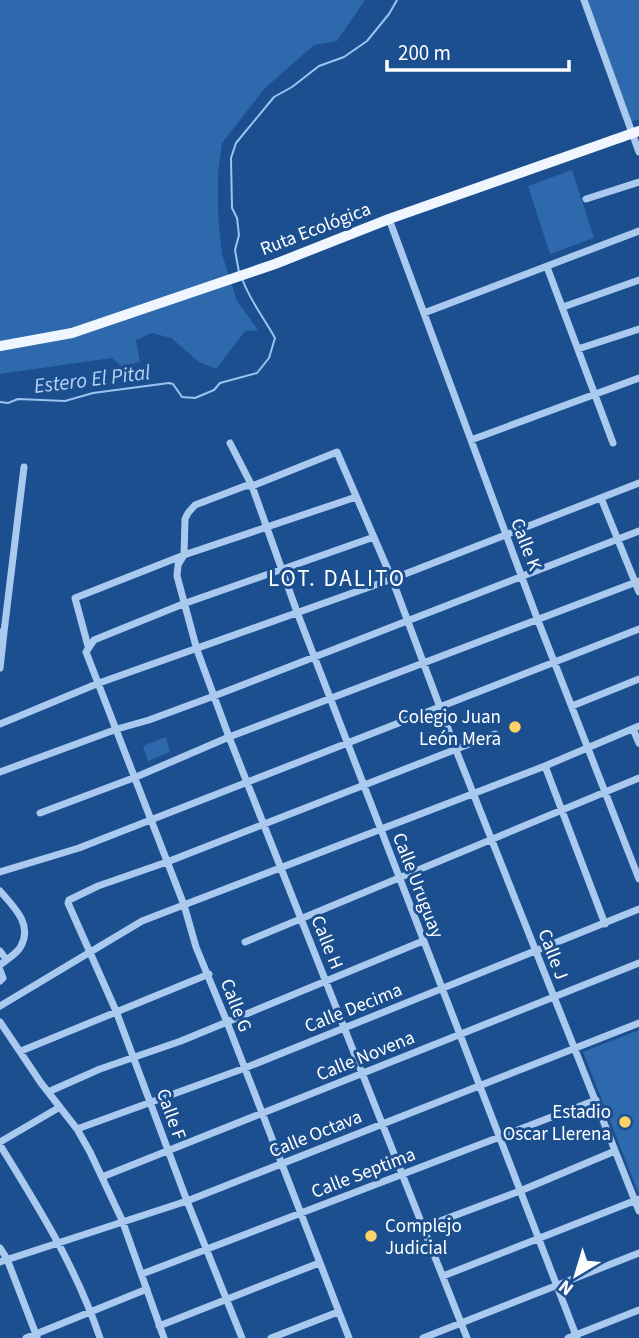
<svg xmlns="http://www.w3.org/2000/svg" width="639" height="1338" font-family="'Source Sans 3',sans-serif">
	<rect width="100%" height="100%" fill="#1b4f8f"/>
	<path fill="#2e69ad" d="M 0,0 L 365,0 L 337,41 L 314,45 L 265,88 L 222,143 L 218,173 L 218,214 L 222,254 L 237,301 L 258,330 L 245,331 L 216,369 L 199,362 L 171,338 L 152,333 L 136,340 L 140,362 L 121,366 L 112,358 L 0,374 Z
		M 587,0 L 639,0 L 639,119 L 628,123 Z
		M 572,170 L 594,238 L 550,254 L 528,186 Z
		M 166,737 L 170,752 L 148,761 L 143,746 Z
		M 639,1030 L 639,1192 L 638,1192 L 583,1052 Z"/>
	<g fill="none" stroke-linecap="round" stroke-linejoin="round">
		<path stroke="#9cc4f0" stroke-width="2" d="M 239,272 L 235,250 L 239,235 L 237,218 L 232,208 L 231,158 L 236,143 L 274,97 L 292,87 L 319,66 L 344,57 L 367,41 L 389,14 L 397,0
			M 0,402 L 8,403 L 18,399 L 65,401 L 93,393 L 169,383 L 173,384 L 182,397 L 195,398 L 214,390 L 220,383 L 257,373 L 269,358 L 275,338 C 264,318 251,302 243,281"/>
		<path stroke="#a9c9ee" stroke-width="7" d="M 584,0 L 639,152
			M 586,199 L 639,182
			M 389,219 L 537,618 L 639,879
			M 547,267 L 613,443
			M 563,307 L 639,280
			M 424,313 L 639,231
			M 578,349 L 639,329
			M 471,440 L 639,378
			M 230,443 L 252,486 L 297,612 L 577,1338
			M 601,498 L 639,592
			M 0,632 L 4,632 L 24,467
			M 88,646 L 75,598 L 184,555 L 356,497
			M 0,668 L 4,632
			M 572,706 L 639,679
			M 0,724 L 99,683 L 392,579 L 639,483
			M 633,729 L 639,743
			M 545,766 L 605,924
			M 0,772 L 117,729 L 149,720 L 214,696 L 639,531
			M 40,813 L 136,777 L 229,737 L 639,581
			M 0,872 L 79,848 L 639,629
			M 0,891 C 13,906 33,924 21,946 C 18,953 6,960 0,965
			M 245,942 L 639,778
			M 0,951 L 6,959
			M 0,970 L 3,978 L 0,981
			M 0,1006 L 142,921 L 545,766 L 639,726
			M 0,1022 L 41,1083 L 77,1129 L 90,1152 L 122,1220 L 164,1338
			M 21,1051 L 209,974
			M 48,1092 L 100,1069 L 181,1041 L 423,941
			M 77,1129 L 245,1068 L 639,909
			M 0,1142 L 60,1107
			M 0,1145 C 39,1208 76,1267 100,1338
			M 102,1177 L 639,963
			M 424,1227 L 520,1191 L 615,1151
			M 0,1248 L 7,1259 L 37,1337
			M 0,1262 L 187,1201 L 639,1023
			M 142,1274 L 596,1100
			M 443,1276 L 639,1199
			M 159,1326 L 319,1263
			M 26,1338 L 147,1289
			M 242,1338 L 187,1201 L 116,1011 L 68,903 L 69,900 L 98,886 L 167,862 L 495,734
			M 271,1338 L 338,1312
			M 349,1338 L 227,1022 L 196,947 L 184,905 L 86,652 L 94,640 L 183,604 L 374,537
			M 423,1338 L 639,1253
			M 467,1338 L 229,737 L 197,650 L 177,576 L 178,565 L 184,555 L 185,519 L 188,513 L 195,505 L 245,486 L 252,486 L 337,452 L 392,579 L 456,750 L 639,1211
			M 568,1338 L 639,1310"/>
		<path stroke="#f0f6ff" stroke-width="10" d="M 0,346 L 72,333 L 275,264 L 389,219 L 639,131"/>
	</g>
	<g fill="#ffd166" stroke="#1b4f8f" stroke-width="2.5">
		<circle cx="515" cy="727" r="7"/>
		<circle cx="625" cy="1122" r="7"/>
		<circle cx="371" cy="1236" r="7"/>
	</g>
	<g text-anchor="middle" stroke-width="6" stroke-linejoin="round" paint-order="stroke">
		<g font-size="19" fill="#fff" stroke="#1b4f8f">
			<text transform="translate(315 228) rotate(-21)" y="7">Ruta Ecológica</text>
			<text transform="translate(527 544) rotate(69)" y="7">Calle K</text>
			<text transform="translate(419 885) rotate(69)" y="7">Calle Uruguay</text>
			<text transform="translate(328 942) rotate(68)" y="7">Calle H</text>
			<text transform="translate(554 954) rotate(69)" y="7">Calle J</text>
			<text transform="translate(237 1005) rotate(69)" y="7">Calle G</text>
			<text transform="translate(353 1007) rotate(-22)" y="7">Calle Decima</text>
			<text transform="translate(365 1055) rotate(-22)" y="7">Calle Novena</text>
			<text transform="translate(172 1114) rotate(70)" y="7">Calle F</text>
			<text transform="translate(315 1133) rotate(-22)" y="7">Calle Octava</text>
			<text transform="translate(363 1172) rotate(-21)" y="7">Calle Septima</text>
		</g>
		<g font-size="19" fill="#fff" stroke="#1b4f8f" text-anchor="end">
			<text x="501" y="723">Colegio Juan<tspan x="501" dy="22">León Mera</tspan></text>
			<text x="611" y="1118">Estadio<tspan x="611" dy="22">Oscar Llerena</tspan></text>
			<text x="385" y="1232" text-anchor="start">Complejo<tspan x="385" dy="22">Judicial</tspan></text>
		</g>
		<g font-size="21" font-style="italic" fill="#b5d3f5" stroke="#1b4f8f">
			<text transform="translate(92 379) rotate(-7)" y="7">Estero El Pital</text>
		</g>
		<g font-size="23" letter-spacing="2" fill="#fff" stroke="#1b4f8f">
			<text x="337" y="586">LOT. DALITO</text>
		</g>
	</g>
	<g transform="translate(576 1275) rotate(218)" stroke="#1b4f8f" stroke-width="5" paint-order="stroke">
	<path d="M0-5L12 26L0 18L-12 26Z" fill="#ffffff"/>
	<text y="-10" font-size="19" font-weight="bold" text-anchor="middle" fill="#ffffff">N</text>
	</g>
	<path d="M387 60v10h182v-10" fill="none" stroke="#ffffff" stroke-width="3.5"/>
	<text x="398" y="60" font-size="21" fill="#ffffff" stroke="#1b4f8f" stroke-width="5" paint-order="stroke">200 m</text>
</svg>
